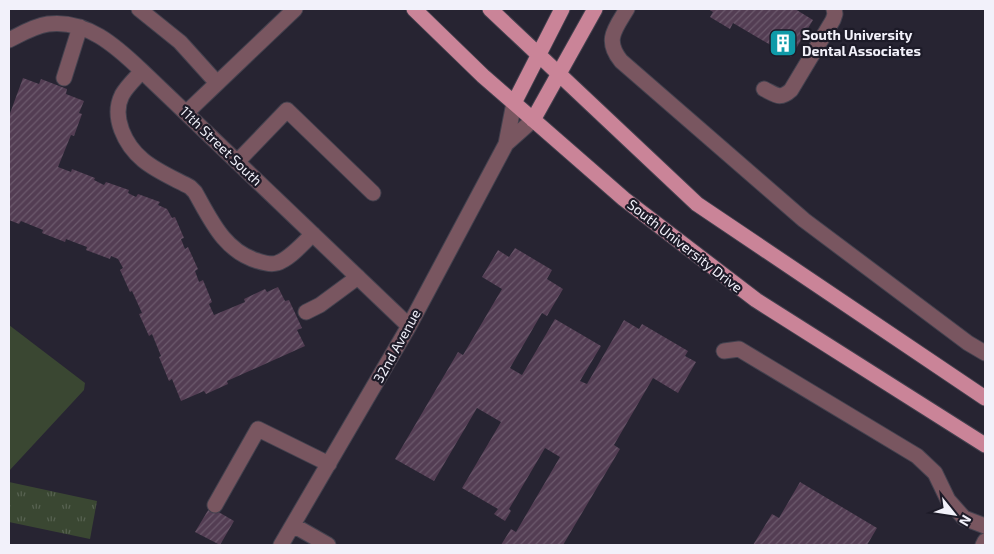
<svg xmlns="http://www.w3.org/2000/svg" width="994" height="554" font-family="'Exo 2',sans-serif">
	<defs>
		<pattern id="park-tufts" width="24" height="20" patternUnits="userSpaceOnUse" patternTransform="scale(1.25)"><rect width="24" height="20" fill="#3a4732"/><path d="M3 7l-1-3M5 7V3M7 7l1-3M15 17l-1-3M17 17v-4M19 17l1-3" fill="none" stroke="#576251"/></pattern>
		<pattern id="building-hatch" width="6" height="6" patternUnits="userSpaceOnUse" patternTransform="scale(1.25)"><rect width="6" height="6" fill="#533d53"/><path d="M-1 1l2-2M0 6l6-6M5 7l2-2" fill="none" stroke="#6c5a6d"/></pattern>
	</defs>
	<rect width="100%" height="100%" fill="#272432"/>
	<path fill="url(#park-tufts)" d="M 9,482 L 97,501 L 90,539 L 9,522 Z"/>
	<path fill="#3a4732" d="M 9,325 L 85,383 L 84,390 L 9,471 Z"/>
	<path fill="url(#building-hatch)" d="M 708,9 L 795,9 L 813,20 L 791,57 L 733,23 L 730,29 L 710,17 L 713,12 Z
		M 23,78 L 39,84 L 41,79 L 67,89 L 66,94 L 84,101 L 79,113 L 82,114 L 74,136 L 71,135 L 58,167 L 71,172 L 72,169 L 95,178 L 94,180 L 104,185 L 106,182 L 129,190 L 128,193 L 136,197 L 138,194 L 160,202 L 158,205 L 167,209 L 172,218 L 175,217 L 184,238 L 181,239 L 185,249 L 188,247 L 198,269 L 195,271 L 199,282 L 203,280 L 212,302 L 209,304 L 214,315 L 245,302 L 244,299 L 265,289 L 267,292 L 278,287 L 285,301 L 289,300 L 302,328 L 297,330 L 305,346 L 227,381 L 228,384 L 206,394 L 204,391 L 181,401 L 172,379 L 169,381 L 159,357 L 161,356 L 152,334 L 149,336 L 139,314 L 142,313 L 132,291 L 130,292 L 120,270 L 123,268 L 118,259 L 111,256 L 110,259 L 86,250 L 87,247 L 66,239 L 65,242 L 42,233 L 43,230 L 21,221 L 19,224 L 9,220 L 9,116 Z
		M 515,248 L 552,270 L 547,279 L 563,289 L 547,316 L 542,313 L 510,368 L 522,375 L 555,319 L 601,346 L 580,381 L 587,384 L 624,320 L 639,329 L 642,324 L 688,351 L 685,356 L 696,362 L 678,393 L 653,378 L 614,445 L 620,449 L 563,545 L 501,545 L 511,529 L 516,532 L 560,457 L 545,448 L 509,509 L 511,511 L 505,521 L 494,514 L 498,509 L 462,488 L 501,422 L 477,408 L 434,481 L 395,459 L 458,352 L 463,355 L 502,289 L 482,277 L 498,250 L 509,257 Z
		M 800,482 L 877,528 L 867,545 L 753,545 L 772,514 L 779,518 Z
		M 210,507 L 234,521 L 220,545 L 195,532 Z"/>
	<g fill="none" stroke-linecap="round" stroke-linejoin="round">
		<g stroke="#43414e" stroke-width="17">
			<path id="minor" d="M 139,9 L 180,42 L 217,83
				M 627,9 C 615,29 604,40 621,61 L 804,220 L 968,343 L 985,353
				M 9,40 C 21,34 34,26 48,24 C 86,19 116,46 142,71 L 409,326
				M 142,71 C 136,78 127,86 122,95 C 111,117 125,145 143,160 C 156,171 175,179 190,187 L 195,192 C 211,220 224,251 258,261 C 264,263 271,265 277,263 C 290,259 303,243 313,234
				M 64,78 L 80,27
				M 764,89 C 776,95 780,100 791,90 L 833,20 L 835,14 L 834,9
				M 186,113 L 295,9
				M 506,144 L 533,120
				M 237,162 L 287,110 L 373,193
				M 306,312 L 320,305 L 358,277
				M 724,351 L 739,349 L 917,456 L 935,473 L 948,500 L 964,518 L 985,526
				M 215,505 L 258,429 L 329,464
				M 293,525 L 328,545
				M 281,545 L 409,326 L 506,144 L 514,103
				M 983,545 L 985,541"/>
		</g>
		<g stroke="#43414e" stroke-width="17">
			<path id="major" d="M 414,9 L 483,76 L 624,199 L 756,300 L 985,445
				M 490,9 L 697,204 L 985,398
				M 514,103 L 562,9
				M 533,120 L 595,9"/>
		</g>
		<use href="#minor" stroke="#795660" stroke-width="15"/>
		<use href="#major" stroke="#ca8498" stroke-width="15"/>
	</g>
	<defs>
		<g id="building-square" transform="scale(1.4375)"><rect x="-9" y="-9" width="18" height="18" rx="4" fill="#0f9aa8" stroke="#1d1b28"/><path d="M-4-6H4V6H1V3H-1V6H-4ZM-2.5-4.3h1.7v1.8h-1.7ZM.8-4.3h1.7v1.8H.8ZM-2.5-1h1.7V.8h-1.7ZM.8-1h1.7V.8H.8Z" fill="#fff"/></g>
	</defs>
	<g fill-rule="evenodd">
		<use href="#building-square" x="783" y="43"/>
	</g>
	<g text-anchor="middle" stroke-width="4.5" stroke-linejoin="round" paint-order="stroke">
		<g font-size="14" font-weight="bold" fill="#f2f1fa" stroke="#1d1b28" text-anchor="start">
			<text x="802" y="40">South University<tspan x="802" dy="16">Dental Associates</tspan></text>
		</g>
		<g font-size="14" fill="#f2f1fa" stroke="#1d1b28">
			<text transform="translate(221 146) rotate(44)" y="5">11th Street South</text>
			<text transform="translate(685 246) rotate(38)" y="5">South University Drive</text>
			<text transform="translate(397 346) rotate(-61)" y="5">32nd Avenue</text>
		</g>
	</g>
	<rect width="994" height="554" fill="none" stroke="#f2f1fa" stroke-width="20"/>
	<g transform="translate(954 514) rotate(120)" stroke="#1d1b28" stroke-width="4" paint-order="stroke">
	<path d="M0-4L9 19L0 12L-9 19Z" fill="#f2f1fa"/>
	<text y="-8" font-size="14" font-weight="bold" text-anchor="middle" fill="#f2f1fa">N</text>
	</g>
</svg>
